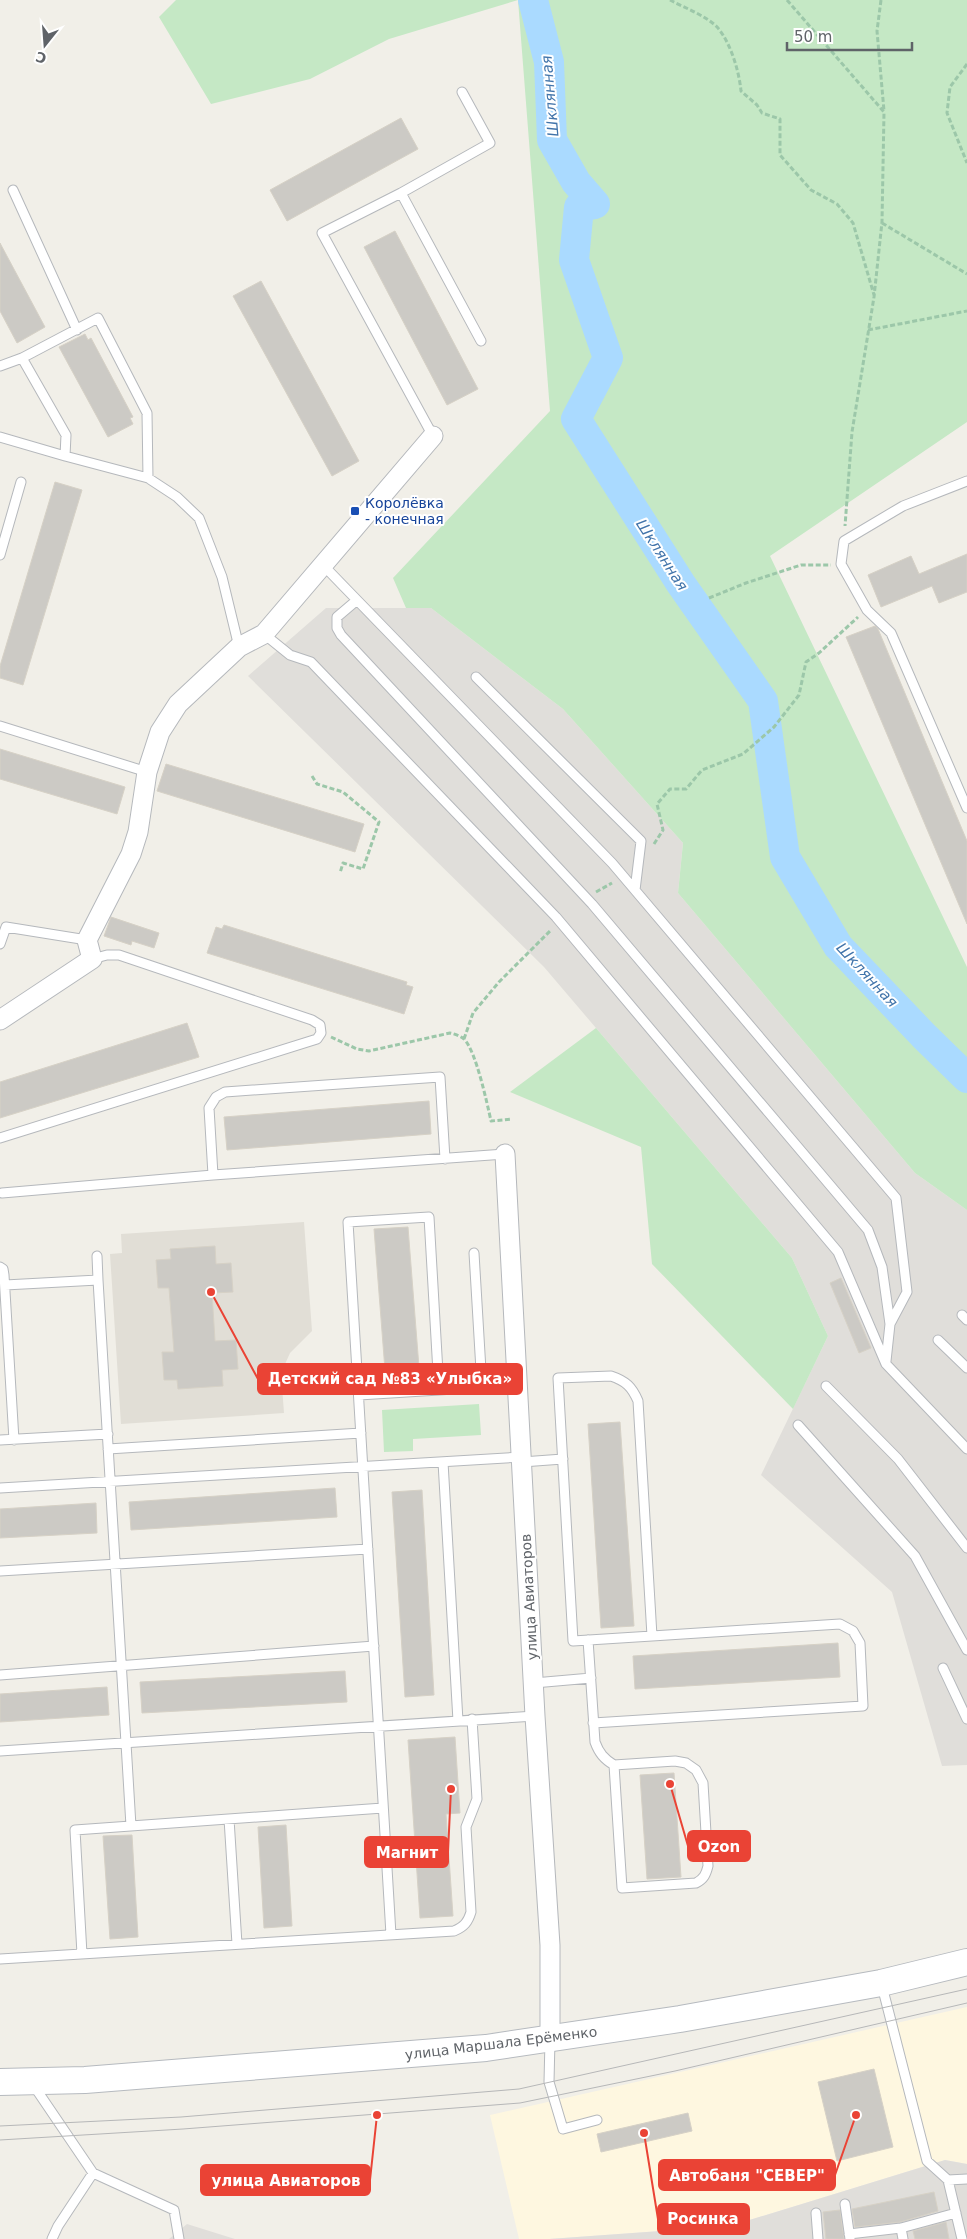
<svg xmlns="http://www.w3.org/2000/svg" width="967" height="2239" font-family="'DejaVu Sans',sans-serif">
	<rect width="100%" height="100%" fill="#f1efe8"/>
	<path fill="#fef7e0" d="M 967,2007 L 967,2164 L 945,2160 L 730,2226 L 549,2239 L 519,2239 L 490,2115 Z"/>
	<path fill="#e0deda" d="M 326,608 L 431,608 L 563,709 L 683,843 L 678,893 L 915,1173 L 967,1210 L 967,1765 L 942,1766 L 892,1592 L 761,1475 L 828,1336 L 792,1258 L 544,967 L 248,676 Z
		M 945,2160 L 967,2164 L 967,2239 L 549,2239 L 730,2226 Z
		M 187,2224 L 235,2239 L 169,2239 Z"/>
	<path fill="#e1ded6" d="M 304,1222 L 312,1331 L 290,1353 L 281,1373 L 284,1413 L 121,1424 L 110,1254 L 122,1253 L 121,1234 Z"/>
	<path fill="#c5e8c5" d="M 176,0 L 518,0 L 389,39 L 310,79 L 211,104 L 159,17 Z
		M 518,0 L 967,0 L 967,422 L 770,556 L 967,967 L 967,1210 L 915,1173 L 678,893 L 683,843 L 563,709 L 431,608 L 406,608 L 393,578 L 550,411 Z
		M 596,1028 L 792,1258 L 828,1336 L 793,1409 L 652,1264 L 641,1147 L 510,1092 Z
		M 479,1404 L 481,1435 L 413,1439 L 413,1451 L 384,1452 L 382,1410 Z"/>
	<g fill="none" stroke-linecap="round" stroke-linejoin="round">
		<path stroke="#aadaff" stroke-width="30" d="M 533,0 L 549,62 L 552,140 L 576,182 L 595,204 L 579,207 L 574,260 L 608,358 L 576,419 L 681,584 L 763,701 L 785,857 L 838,946 L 924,1036 L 967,1078"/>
	</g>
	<path fill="#cccac5" stroke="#d6d1c6" d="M 401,118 L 418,149 L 287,221 L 270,190 Z
		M 395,231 L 478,389 L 447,405 L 364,247 Z
		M 0,243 L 45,327 L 17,343 L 0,311 Z
		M 261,281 L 359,461 L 332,476 L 233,296 Z
		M 85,334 L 88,340 L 91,338 L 133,417 L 130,418 L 133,424 L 108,437 L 59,347 Z
		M 55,482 L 82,490 L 23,685 L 0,678 L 0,666 Z
		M 967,554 L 967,592 L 939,603 L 932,586 L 881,607 L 868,575 L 911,556 L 919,574 Z
		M 875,626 L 878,629 L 967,841 L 967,924 L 846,637 Z
		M 0,749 L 125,787 L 117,814 L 0,779 Z
		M 166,764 L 364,824 L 355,852 L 157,791 Z
		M 111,917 L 159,933 L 154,948 L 132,941 L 131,945 L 104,936 Z
		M 224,925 L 407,982 L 406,985 L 413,987 L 404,1014 L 207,953 L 216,927 L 222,929 Z
		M 187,1023 L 199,1057 L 0,1118 L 0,1082 Z
		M 429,1101 L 431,1134 L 227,1150 L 224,1117 Z
		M 408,1227 L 420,1380 L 386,1383 L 374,1229 Z
		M 215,1246 L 216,1264 L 231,1263 L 233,1292 L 212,1293 L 215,1341 L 236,1340 L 238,1369 L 222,1370 L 223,1386 L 178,1389 L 177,1380 L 164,1380 L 162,1352 L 174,1352 L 169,1288 L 158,1288 L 156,1260 L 171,1259 L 170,1249 Z
		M 841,1278 L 871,1348 L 859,1353 L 830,1283 Z
		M 620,1422 L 634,1626 L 601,1628 L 588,1424 Z
		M 335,1488 L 337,1517 L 131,1530 L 129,1502 Z
		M 422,1490 L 434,1695 L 405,1697 L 392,1492 Z
		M 96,1503 L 97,1533 L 0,1538 L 0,1509 Z
		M 838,1643 L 840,1677 L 635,1689 L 633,1656 Z
		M 345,1671 L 347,1702 L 142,1713 L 140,1682 Z
		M 107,1687 L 109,1715 L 0,1722 L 0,1694 Z
		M 455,1737 L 460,1813 L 446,1814 L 453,1916 L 420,1918 L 408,1740 Z
		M 674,1773 L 681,1877 L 647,1879 L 640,1775 Z
		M 286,1825 L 292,1926 L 264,1928 L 258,1827 Z
		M 132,1835 L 138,1937 L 110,1939 L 103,1836 Z
		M 874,2069 L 893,2147 L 837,2161 L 818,2082 Z
		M 688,2113 L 692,2131 L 601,2152 L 597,2134 Z
		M 934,2192 L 938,2211 L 900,2222 L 855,2227 L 852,2209 Z
		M 840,2210 L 844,2239 L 826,2239 L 823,2212 Z
		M 946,2222 L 949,2239 L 915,2239 L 913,2231 Z"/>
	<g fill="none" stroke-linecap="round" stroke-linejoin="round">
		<g stroke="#b5b8bc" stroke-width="11">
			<path id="lane" d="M 13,190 L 77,330
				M 401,193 L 490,143 L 462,92
				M 22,358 L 98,318 L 147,413 L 148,478
				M 0,366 L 22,358 L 66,435 L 65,456 L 0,437
				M 433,436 L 322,233 L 401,193 L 481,341
				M 65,456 L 148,478 L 177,497 L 199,518 L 222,577 L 239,647
				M 967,481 L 903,506 L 844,541 L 841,564 L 867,610 L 891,633 L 967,808
				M 0,555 L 21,482
				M 323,565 L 612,863 L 896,1198 L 907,1292 L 890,1324
				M 357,600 L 337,617 L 337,628 L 341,635 L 592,904 L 868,1230 L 882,1267 L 890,1324 L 886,1361
				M 264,634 L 290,655 L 311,662 L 556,917 L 838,1252 L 886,1364 L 967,1449
				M 476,677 L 641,841 L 635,890
				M 0,726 L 147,772
				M 0,944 L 6,927 L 87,940
				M 0,1138 L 317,1039 L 321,1033 L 320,1025 L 312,1020 L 119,955 L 107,955 L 92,959
				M 213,1175 L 209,1108 L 216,1097 L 225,1092 L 440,1077 L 445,1159
				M 2,1193 L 213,1175 L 505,1154
				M 97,1256 L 98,1280
				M 0,1267 L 3,1269 L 4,1275 L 14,1440
				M 5,1285 L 98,1280 L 131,1826
				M 962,1315 L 967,1320
				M 938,1340 L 967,1368
				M 611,1376 C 626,1381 632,1387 638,1401 L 652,1636 L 573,1641 L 558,1378 Z
				M 826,1386 L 898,1459 L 967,1548
				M 439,1390 L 482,1387 L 474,1253
				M 359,1395 L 439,1390 L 429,1217 L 348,1222 C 362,1459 377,1697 391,1935
				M 798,1425 L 915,1556 L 967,1650
				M 0,1440 L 108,1434
				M 108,1449 L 361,1433
				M 443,1462 L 458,1721
				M 522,1462 L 563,1459
				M 0,1488 L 522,1457
				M 0,1571 L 368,1549
				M 588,1640 L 595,1742 C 599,1753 604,1759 614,1765 L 622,1888 L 696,1883 C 704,1879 706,1874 708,1866 L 703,1783 L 696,1770 L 686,1763 L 675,1761 L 614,1765
				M 943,1668 L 967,1719
				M 0,1675 L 374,1646
				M 534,1683 L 591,1678
				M 593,1723 L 863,1706 L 860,1643 L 853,1631 L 840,1624 L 652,1636
				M 0,1751 L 535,1716
				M 229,1819 L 237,1944
				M 82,1954 L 75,1830 L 383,1808
				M 0,1959 L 454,1931 C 464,1927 468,1922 471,1912 L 466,1827 L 477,1799 L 472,1719
				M 882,1986 L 927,2161 L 948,2180 L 967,2179
				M 550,2040 L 549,2082 L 563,2129 L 597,2120
				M 34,2086 L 93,2173 L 174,2210 L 179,2239
				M 948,2180 L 962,2239
				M 845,2204 L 850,2239
				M 816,2213 L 818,2239
				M 901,2228 L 903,2239
				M 849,2234 L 901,2228 L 956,2213
				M 52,2239 L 58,2226 L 93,2173"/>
		</g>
		<g stroke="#b5b8bc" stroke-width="21">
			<path id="street" d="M 0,1020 L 92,959 L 87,940 L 131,854 L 138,832 L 147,772 L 160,732 L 178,704 L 239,647 L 264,634 L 433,436
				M 505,1154 L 535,1716 L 550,1945 L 550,2039"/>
		</g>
		<g stroke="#b6babf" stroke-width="28">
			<path id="secondary" d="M 0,2082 L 85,2080 L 486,2048 L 680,2019 L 881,1983 L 967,1962"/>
		</g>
		<path stroke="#9cc7a9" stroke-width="3" stroke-dasharray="5 2.5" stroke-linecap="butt" d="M 670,0 C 685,8 707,16 718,28 C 731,44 739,71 741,91 L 757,105 L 762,113 L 780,119 L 780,155 L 811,190 L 837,204 L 853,223 L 874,295
			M 787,0 L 884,112 L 882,222 L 874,297 L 852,432 L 845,526
			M 881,0 L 877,31 L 884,111
			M 967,64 L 950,87 L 947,113 L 967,163
			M 882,223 L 967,274
			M 868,330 L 967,311
			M 709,598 L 746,583 L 801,565 L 831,565
			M 312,776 L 317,784 L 343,792 L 379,822 L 363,869 L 343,863 L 340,873
			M 654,844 L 663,830 L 657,804 L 670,789 L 686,789 L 702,770 L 743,754 L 774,727 L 799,695 L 806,662 L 819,653 L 858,617
			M 596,892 L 612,883
			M 331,1037 L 357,1049 L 369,1051 L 450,1033 C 455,1034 460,1036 464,1039 C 476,1051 487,1103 491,1121 L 512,1119
			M 464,1039 L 473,1013 L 499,982 L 551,930"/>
		<use href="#lane" stroke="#fff" stroke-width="9"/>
		<use href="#street" stroke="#fff" stroke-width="19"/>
		<use href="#secondary" stroke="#fff" stroke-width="26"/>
		<path stroke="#b6b7b8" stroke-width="1" d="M 0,2126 L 181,2117 L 519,2089 L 967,1989
			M 0,2140 L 183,2129 L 520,2103 L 675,2071 L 967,2003"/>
	</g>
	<rect fill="#1a4fb4" stroke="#fff" stroke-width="2" x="350" y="506" width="10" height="10" rx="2.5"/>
	<g text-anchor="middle" stroke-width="4" stroke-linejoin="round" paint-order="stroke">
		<g font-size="14" fill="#164399" stroke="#fff" text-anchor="start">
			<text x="365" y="508">Королёвка<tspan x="365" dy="16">- конечная</tspan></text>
		</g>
		<g font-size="14" fill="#5f6368" stroke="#fff">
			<text transform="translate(529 1597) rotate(-93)" y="5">улица Авиаторов</text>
			<text transform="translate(501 2043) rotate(-7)" y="5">улица Маршала Ерёменко</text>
		</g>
		<g font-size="15" font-style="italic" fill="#4174aa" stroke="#fff">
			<text transform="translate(550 96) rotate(-95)" y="5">Шклянная</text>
			<text transform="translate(662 555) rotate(57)" y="5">Шклянная</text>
			<text transform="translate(867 975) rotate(47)" y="5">Шклянная</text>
		</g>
	</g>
	<path fill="none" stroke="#ea4335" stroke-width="2" d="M211 1292L258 1379M670 1784L688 1846M451 1789L448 1852M856 2115L835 2175M377 2115L370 2180M644 2133L658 2219"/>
	<g fill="#ea4335" stroke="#fff" stroke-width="2">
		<circle cx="211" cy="1292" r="5"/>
		<circle cx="670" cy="1784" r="5"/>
		<circle cx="451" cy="1789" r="5"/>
		<circle cx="856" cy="2115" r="5"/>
		<circle cx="377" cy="2115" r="5"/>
		<circle cx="644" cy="2133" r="5"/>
	</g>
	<g fill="#ea4335" stroke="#ea4335" stroke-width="2">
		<rect x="258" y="1364" width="264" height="30" rx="5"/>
		<rect x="688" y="1831" width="62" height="30" rx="5"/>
		<rect x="365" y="1837" width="83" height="30" rx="5"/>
		<rect x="659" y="2160" width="176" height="30" rx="5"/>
		<rect x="201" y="2165" width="169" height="30" rx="5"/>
		<rect x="658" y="2204" width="91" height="30" rx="5"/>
	</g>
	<g font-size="15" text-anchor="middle" font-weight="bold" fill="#fff">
		<text x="390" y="1384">Детский сад №83 «Улыбка»</text>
		<text x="719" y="1852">Ozon</text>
		<text x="407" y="1858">Магнит</text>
		<text x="747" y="2181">Автобаня "СЕВЕР"</text>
		<text x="286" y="2186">улица Авиаторов</text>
		<text x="703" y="2224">Росинка</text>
	</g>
	<g transform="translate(45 45) rotate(197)" stroke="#ffffff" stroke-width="4" paint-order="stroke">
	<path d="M0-4L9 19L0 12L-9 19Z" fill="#5f6368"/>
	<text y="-8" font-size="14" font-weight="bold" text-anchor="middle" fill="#5f6368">С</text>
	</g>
	<path d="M787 42v8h125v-8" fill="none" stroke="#5f6368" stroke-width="2.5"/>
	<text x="794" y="42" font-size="15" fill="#5f6368" stroke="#ffffff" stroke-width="4" paint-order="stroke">50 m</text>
</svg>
